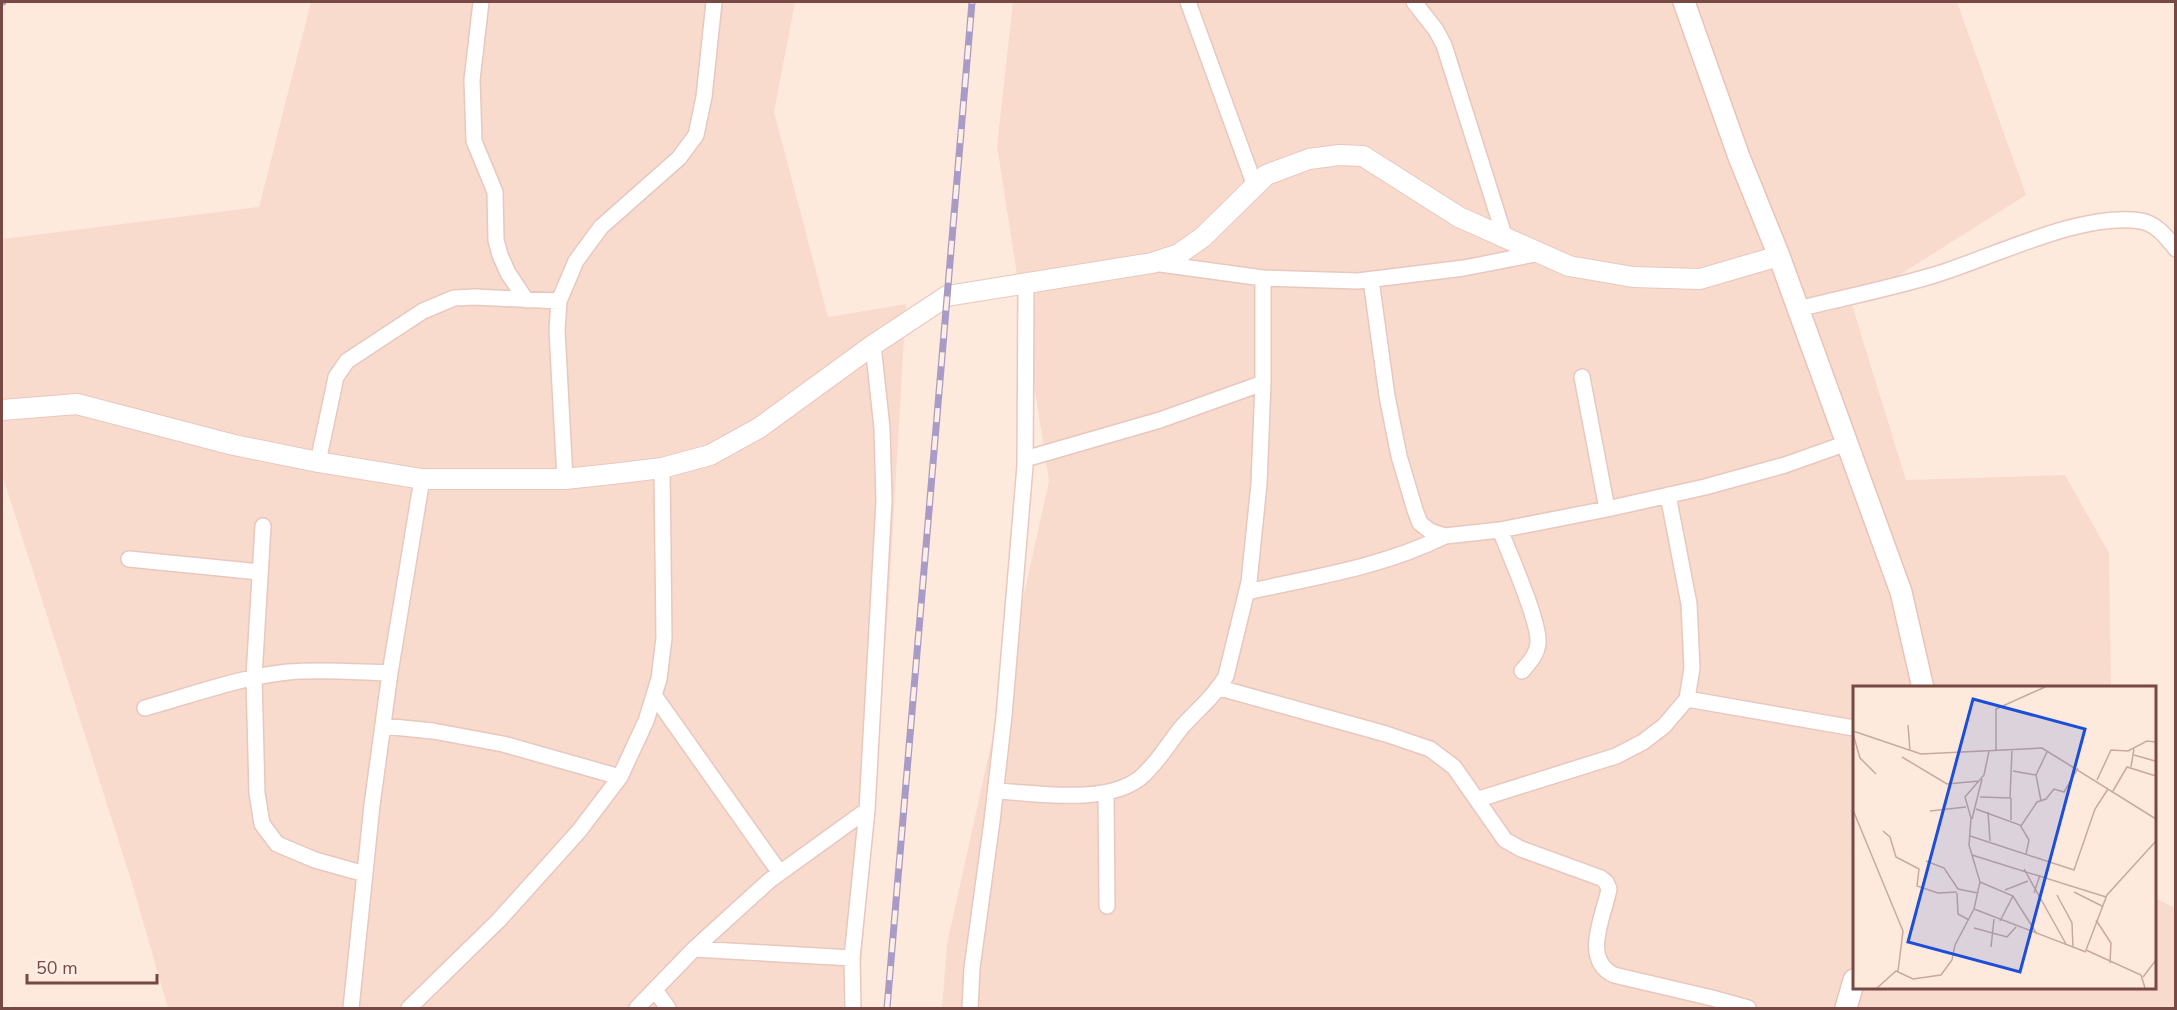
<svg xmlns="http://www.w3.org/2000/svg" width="2177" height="1010" font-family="'Nunito Sans',sans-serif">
	<rect width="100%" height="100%" fill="#fee9dd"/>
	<path fill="#f9dbce" d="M 311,2 L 795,2 L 774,112 L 828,317 L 906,304 L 889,595 L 858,1008 L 168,1008 L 131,880 L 2,474 L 2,239 L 259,207 Z
		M 1013,2 L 1957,2 L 2026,195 L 1852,305 L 1906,480 L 2065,475 L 2109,553 L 2111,687 L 1854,688 L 1854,988 L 2154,988 L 2155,898 L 2175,908 L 2175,1008 L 942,1008 L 947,944 L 1049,481 L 997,146 Z"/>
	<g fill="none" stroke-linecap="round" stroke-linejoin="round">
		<g stroke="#e8c7be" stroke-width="18">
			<path id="minor" d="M 481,2 L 472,80 L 474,141 L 495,192 L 496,240 L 500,255 L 508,273 L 526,300
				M 1188,2 L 1255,186
				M 1414,2 L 1436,30 L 1444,45 L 1505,238
				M 1153,263 L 1263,278 L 1358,281 L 1464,268 L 1540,253
				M 1371,280 L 1387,396 L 1399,456 L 1415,510 L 1420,523 L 1430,531 L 1445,536 L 1500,530 L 1607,509 L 1705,487 L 1785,465 L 1847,443
				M 1798,309 C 1842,298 1887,289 1931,276 C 1990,259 2081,211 2141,221 C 2157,224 2166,237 2176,249
				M 1582,377 L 1607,509
				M 1025,459 L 1160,420 L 1263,383
				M 318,462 L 336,377 L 347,361 L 423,311 L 454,298 L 475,297 L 559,301
				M 565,479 L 557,330 L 559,301 L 576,261 L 601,227 L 679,158 L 696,135 L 704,97 L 714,2
				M 263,526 L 254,677 L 257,793 L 262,824 L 277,844 L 315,860 L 365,874
				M 1500,530 C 1509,553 1540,622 1538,643 C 1537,655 1529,663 1522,671
				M 129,559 L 260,572
				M 1247,592 C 1314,577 1383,567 1445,536
				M 1220,688 L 1386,734 L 1430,749 L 1454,767 L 1505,840 L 1521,849 L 1601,878 L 1606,882 L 1609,889 C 1604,916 1581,959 1614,975 L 1712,998 L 1748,1008
				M 654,695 L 780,873
				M 1687,699 L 1854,728
				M 145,708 C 192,695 240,677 288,672 C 322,669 356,672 390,673
				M 383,726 L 433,731 L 503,744 L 620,777
				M 996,791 C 1037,793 1106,805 1140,778 C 1157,764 1168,744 1181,728 C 1196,711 1215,696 1226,676 L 1249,582 L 1259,484 L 1263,383 L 1263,278
				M 1106,793 L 1107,906
				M 1479,799 L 1616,756 L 1643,742 L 1664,726 L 1687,699 L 1692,668 L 1689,604 L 1668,495
				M 694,949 L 852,958
				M 655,990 L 668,1008
				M 351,1008 L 372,805 L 390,673 L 422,479
				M 409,1008 L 499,920 L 579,831 L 620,777 L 646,721 L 659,679 L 664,638 L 662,468
				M 637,1008 L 694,949 L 770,880 L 867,810
				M 853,1008 L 852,958 L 867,810 L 884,501 L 882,428 L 873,345
				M 970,1008 L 972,968 L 992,821 L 1004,716 L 1025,466 L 1026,283"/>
		</g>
		<g stroke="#e8c7be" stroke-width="22">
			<path id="tertiary" d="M 2,410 L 77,404 L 234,445 L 318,462 L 422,479 L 565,479 L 612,474 L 662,468 L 710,455 L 759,428 L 873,345 L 947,296 L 1152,263 L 1179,254 L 1203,237 L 1266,175 L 1309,159 L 1339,155 L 1363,156 L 1459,217 L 1569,266 L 1633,277 L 1700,279 L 1779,256"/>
		</g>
		<g stroke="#eac2b8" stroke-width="24">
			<path id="secondary" d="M 1684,2 L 1739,157 L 1779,256 L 1901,592 L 1923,688
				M 1846,1008 L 1854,980"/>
		</g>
		<use href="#minor" stroke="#fff" stroke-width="15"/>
		<use href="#tertiary" stroke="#fff" stroke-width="20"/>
		<use href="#secondary" stroke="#fff" stroke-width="21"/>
		<g stroke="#a89cc7" stroke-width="7">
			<path id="rail" d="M 2,2 L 3,2
				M 887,1008 L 972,2"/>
		</g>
		<use href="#rail" stroke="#ffeee5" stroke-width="4.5" stroke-dasharray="14" stroke-linecap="butt"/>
	</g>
	<g transform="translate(1853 686)">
		<rect width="303" height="303" fill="#fee9dd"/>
		<path fill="none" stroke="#c8a9a0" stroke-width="1.5" d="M 55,39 L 57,65M 0,45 L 68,68 L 189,62 L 303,133M 0,48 L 7,72 L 23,88M 143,64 L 143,23 L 192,1M 281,69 L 302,75M 49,71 L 94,98 L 126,95M 278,81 L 281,63M 160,85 L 183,89 L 188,115M 183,89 L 194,66M 244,94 L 258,64 L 275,65 L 294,55 L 303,56M 260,105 L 274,81 L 303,90M 127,111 L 157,112 L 159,64M 123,123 L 167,139 L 176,154 L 173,168M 0,124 L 50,245 L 45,285M 77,125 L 113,121M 135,126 L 137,155M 119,133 L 129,93M 158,134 L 158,112M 168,140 L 184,116 L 193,113 L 201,103 L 211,106 L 225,82M 30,145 L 37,151 L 43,171 L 66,183 L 64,200 L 85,207 L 104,206M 117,150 L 221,184 L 242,123 L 255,103M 119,169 L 253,211M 73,175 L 91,182 L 105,203 L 125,207M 171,183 L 213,258M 127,196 L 160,210 L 184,248M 152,204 L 175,195M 221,206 L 249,220M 104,207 L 105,228 L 116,234M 181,207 L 187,189M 204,209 L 219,237 L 220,262M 121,223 L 233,266M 243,234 L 258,257 L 257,277M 147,235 L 160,210M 121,242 L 154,251 L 163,241M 138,261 L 141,233M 290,291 L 303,274M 24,302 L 43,285 L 60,293 L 88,289 L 99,274 L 102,259 L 121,223 L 127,196 L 116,159 L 118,132 L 112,111 L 131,89 L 136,65M 292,302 L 288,289 L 233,264 L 254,209 L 303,155"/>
		<path fill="#1d4ed8" fill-opacity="0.15" stroke="#1d4ed8" stroke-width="3" d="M 120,13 L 232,43 L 167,286 L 55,256 Z"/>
		<rect width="303" height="303" fill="none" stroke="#764944" stroke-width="3"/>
	</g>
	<rect width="2177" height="1010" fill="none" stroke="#764944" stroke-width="6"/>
	<path d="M27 974v9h130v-9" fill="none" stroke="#764944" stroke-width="3"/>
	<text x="36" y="974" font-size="18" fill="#764944" stroke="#ffeee5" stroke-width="4.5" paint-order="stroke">50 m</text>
</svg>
